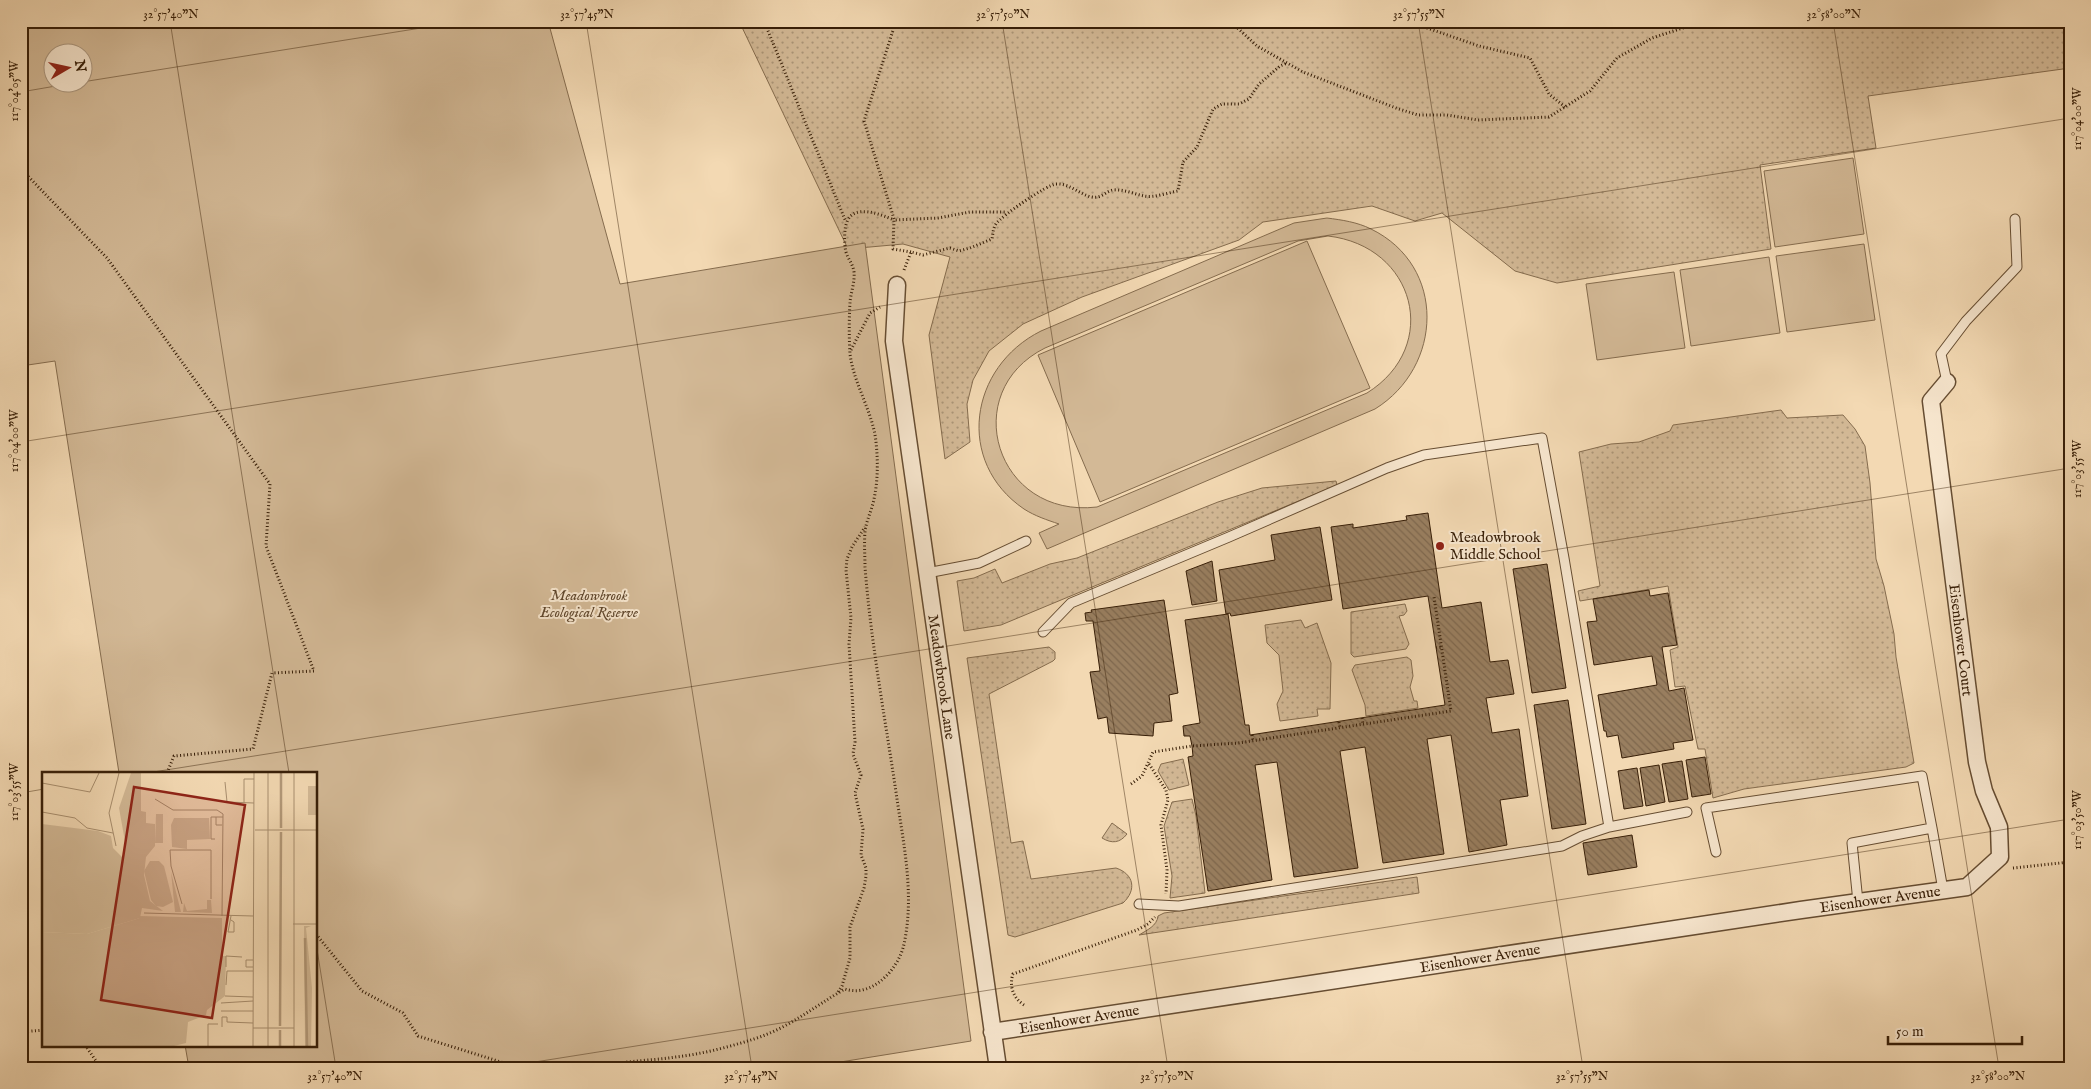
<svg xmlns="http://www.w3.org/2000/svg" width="2091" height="1089" font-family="'IM FELL English',serif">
	<defs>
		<pattern id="grass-dots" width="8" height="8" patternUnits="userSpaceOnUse" patternTransform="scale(1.25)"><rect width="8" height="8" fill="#d3b996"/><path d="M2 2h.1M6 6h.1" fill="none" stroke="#ac9678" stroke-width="1.8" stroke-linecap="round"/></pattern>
		<pattern id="building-back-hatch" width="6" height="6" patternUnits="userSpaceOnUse" patternTransform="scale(1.25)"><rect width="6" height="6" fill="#997f60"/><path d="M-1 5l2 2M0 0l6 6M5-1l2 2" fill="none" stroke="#7e674d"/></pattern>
	</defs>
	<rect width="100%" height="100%" fill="#f3d9b3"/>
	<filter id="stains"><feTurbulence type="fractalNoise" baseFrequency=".004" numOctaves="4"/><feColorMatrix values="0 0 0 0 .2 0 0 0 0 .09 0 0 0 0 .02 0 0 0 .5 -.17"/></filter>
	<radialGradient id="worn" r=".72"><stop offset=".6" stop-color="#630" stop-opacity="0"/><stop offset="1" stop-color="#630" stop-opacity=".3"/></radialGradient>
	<path fill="url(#grass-dots)" stroke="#856c4e" d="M 739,21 L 2070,21 L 2070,68 L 1868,96 L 1876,148 L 1760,165 L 1771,249 L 1557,283 L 1515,271 L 1442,213 L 1415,221 L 1372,206 L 1263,222 L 1239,240 L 1082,297 L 1023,324 L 989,351 L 973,380 L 967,404 L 970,442 L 945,459 L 929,335 L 950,257 L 903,244 L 848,249 Z
		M 1781,410 L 1787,418 L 1843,415 L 1855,429 L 1865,446 L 1870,483 L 1876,559 L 1884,586 L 1894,634 L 1896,657 L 1914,763 L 1906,767 L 1744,789 L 1713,798 L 1705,749 L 1698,749 L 1685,686 L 1675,687 L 1670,650 L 1678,647 L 1668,586 L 1580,601 L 1578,591 L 1600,586 L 1579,452 L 1611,444 L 1639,442 L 1670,431 L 1673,425 Z
		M 1336,481 L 1337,485 L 1001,625 L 964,631 L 957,581 L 974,578 L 995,569 L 1002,583 L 1050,564 L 1077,558 L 1218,502 L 1262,488 Z
		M 1405,604 L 1407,611 L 1404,615 L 1399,616 L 1409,644 L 1406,649 L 1354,657 L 1351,654 L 1351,612 Z
		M 1301,620 L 1305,628 L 1317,623 L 1331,663 L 1330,709 L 1317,709 L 1318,716 L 1280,721 L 1277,704 L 1283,691 L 1279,655 L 1267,643 L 1265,625 Z
		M 1049,647 L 1055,652 L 1055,659 L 1053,661 L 989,694 L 1011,843 L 1023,841 L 1031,879 L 1116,868 C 1134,874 1137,890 1123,903 L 1015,937 L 1008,935 L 967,658 Z
		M 1407,657 L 1411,660 L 1413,676 L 1410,687 L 1414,701 L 1417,701 L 1418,708 L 1366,716 L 1365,705 L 1352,670 L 1355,665 Z
		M 1183,759 L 1189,785 L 1169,790 L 1158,771 L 1161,764 Z
		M 1192,799 L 1196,816 L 1205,893 L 1170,898 L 1172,876 L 1164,826 L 1172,802 Z
		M 1112,823 L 1127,834 C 1120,843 1112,844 1102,838 Z
		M 1417,877 L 1419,893 L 1139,935 C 1147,930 1157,926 1158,916 L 1164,913 Z"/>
	<path fill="#d3b996" stroke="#856c4e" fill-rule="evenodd" d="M 21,21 L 548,21 L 620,284 L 865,243 L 971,1041 L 803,1068 L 189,1068 L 185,1045 L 316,1045 L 316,773 L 119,773 L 55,361 L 21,366 ZM 82,52 L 82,82 L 52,82 L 52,52 Z
		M 1853,158 L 1864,234 L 1775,247 L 1764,171 Z
		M 1327,218 C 1342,220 1357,222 1371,229 C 1447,266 1443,367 1375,409 L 1047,549 L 1039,533 L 1059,524 C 1047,520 1035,516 1024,509 C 955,462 969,367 1041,331 L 1294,223 ZM 1328,236 C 1415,246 1442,346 1367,393 L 1097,507 C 996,519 957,392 1045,348 L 1298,241 Z
		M 1307,241 L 1370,388 L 1100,502 L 1038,355 Z
		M 1864,244 L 1875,320 L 1787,332 L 1776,256 Z
		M 1769,257 L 1780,333 L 1691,346 L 1680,270 Z
		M 1674,272 L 1685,348 L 1597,360 L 1586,284 Z"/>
	<path fill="url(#building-back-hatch)" stroke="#371e07" d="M 1428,513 L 1442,608 L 1481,602 L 1490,662 L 1508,660 L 1514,694 L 1486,698 L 1492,733 L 1519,729 L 1528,796 L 1500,800 L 1507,845 L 1469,852 L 1451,735 L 1427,739 L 1444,854 L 1383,863 L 1365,747 L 1340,751 L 1358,868 L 1294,877 L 1277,762 L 1255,765 L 1272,880 L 1208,891 L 1188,757 L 1193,756 L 1192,746 L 1190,736 L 1184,736 L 1183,726 L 1200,723 L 1185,620 L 1228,614 L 1245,725 L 1249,725 L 1250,735 L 1445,705 L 1428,596 L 1343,609 L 1331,527 L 1353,524 L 1353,528 L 1407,520 L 1406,516 Z
		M 1320,527 L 1332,600 L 1231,616 L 1230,613 L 1226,614 L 1219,570 L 1275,560 L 1271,535 Z
		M 1212,561 L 1217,601 L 1192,605 L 1186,571 Z
		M 1547,564 L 1566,688 L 1532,693 L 1513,569 Z
		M 1649,590 L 1650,596 L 1668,593 L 1677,645 L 1662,647 L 1669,691 L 1684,688 L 1693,740 L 1673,743 L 1674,749 L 1622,758 L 1618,735 L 1607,737 L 1606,731 L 1604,731 L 1598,695 L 1657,685 L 1652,656 L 1594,665 L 1587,622 L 1597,621 L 1593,599 Z
		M 1164,600 L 1178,693 L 1169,695 L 1172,721 L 1154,723 L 1153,736 L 1109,733 L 1107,717 L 1098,719 L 1090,672 L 1100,671 L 1093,621 L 1086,621 L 1085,613 L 1092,612 L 1091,610 Z
		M 1568,700 L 1586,824 L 1552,829 L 1534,705 Z
		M 1705,757 L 1711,794 L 1692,797 L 1686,760 Z
		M 1682,761 L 1688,799 L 1669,802 L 1662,764 Z
		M 1659,765 L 1665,802 L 1646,806 L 1640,768 Z
		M 1637,768 L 1643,806 L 1624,809 L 1618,771 Z
		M 1632,835 L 1637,867 L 1588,875 L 1583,843 Z"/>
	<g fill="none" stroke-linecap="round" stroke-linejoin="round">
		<g stroke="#664d32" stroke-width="11">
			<path id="service" d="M 1947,382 L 1941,354 L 1966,321 L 2017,267 L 2015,219
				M 927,573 L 979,563 L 1026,541
				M 1043,632 L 1071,603 L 1229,537 L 1387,468 L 1424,455 L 1542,438 L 1564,558 L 1609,827 L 1582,836 L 1562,846 L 1179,906 L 1139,904
				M 1609,827 L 1687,812
				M 1716,852 L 1706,808 L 1922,776 L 1932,828
				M 1858,902 L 1852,843 L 1932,828 L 1943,890"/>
		</g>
		<g stroke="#664d32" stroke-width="19">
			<path id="minor" d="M 897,285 L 894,341 L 998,1068
				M 992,1032 L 1801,910 L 1967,887 L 2000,857 L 1999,827 L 1984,791 L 1977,762 L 1931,401 L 1947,382"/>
		</g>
		<path stroke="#371e07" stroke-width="3" stroke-dasharray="1 2.5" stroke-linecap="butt" d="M 764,21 L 846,222
			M 1230,21 L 1257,46 L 1303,72 L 1396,108 L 1418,115 L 1447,115 L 1478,120 L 1549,117 L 1590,91 L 1617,58 L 1652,38 L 1704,21
			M 1407,21 L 1479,46 L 1530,58 L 1549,94 L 1565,107
			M 21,169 L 107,258 L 270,484 L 266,546 L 314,671 L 272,673 L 253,749 L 174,756 L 167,773
			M 894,219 L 864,121 L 896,21
			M 911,252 L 893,249 L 894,220 L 938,218 L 970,212 L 1007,212
			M 904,270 L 911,252 L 923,255 L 950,248 L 959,251 L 970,248 L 992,239 C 993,234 993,228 996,224 C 1001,216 1048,184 1056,184 C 1070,183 1080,195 1092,197 C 1101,199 1106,191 1113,190 C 1124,189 1134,194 1144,196 C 1154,198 1167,193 1178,191 L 1183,162 L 1197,147 L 1213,109 L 1222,104 L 1239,104 L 1249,99 L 1259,84 L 1280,66 L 1287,63
			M 851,350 L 870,313 L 880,307
			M 1436,648 L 1442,647
			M 1362,718 L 1363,724
			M 1339,722 L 1340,728
			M 1252,735 L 1253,741
			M 1149,764 L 1166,790 L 1168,800 L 1161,825 L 1167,870 L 1166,894
			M 1131,784 L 1142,776 L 1153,752 L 1192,746 L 1238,743 L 1451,711 L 1434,597
			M 2013,868 L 2070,862
			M 316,934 L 362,991 L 403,1013 L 418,1036 L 520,1068
			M 838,992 L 842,986 L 850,958 L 850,927 L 864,888 L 866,876 L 866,868 L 861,855 L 863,829 L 855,793 L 861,775 L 853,754 L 855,742 L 849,644 L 851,618 L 846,570 L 847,559 L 852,547 L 865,527
			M 1024,1005 C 1013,998 1009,986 1013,974 L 1137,930 L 1148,924 L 1155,917
			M 21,1032 L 44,1030
			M 85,1045 L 101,1068
			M 592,1068 C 619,1061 648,1061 676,1057 C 702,1054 729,1047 754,1039 C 791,1027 813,1007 845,989 C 872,998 899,969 904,944 C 915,894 903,842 896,792 C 885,718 871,643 865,567 C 865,556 864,544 865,532 C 866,521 872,510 874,499 C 878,481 878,460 876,442 C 873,412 854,385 850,354 C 849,338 849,319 850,302 C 851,292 855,282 854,272 C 853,264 848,259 846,252 C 844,245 844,228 847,222 C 854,203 882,215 894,220"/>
		<use href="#service" stroke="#f7e6ce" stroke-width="9"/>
		<use href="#minor" stroke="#f7e6ce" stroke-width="16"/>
	</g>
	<path fill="none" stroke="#371e07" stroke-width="1" stroke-opacity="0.45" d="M 170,21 L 289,773M 586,21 L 752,1068M 1002,21 L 1168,1068M 1418,21 L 1583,1068M 1833,21 L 1999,1068M 82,82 L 465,21M 21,92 L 79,82M 21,442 L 2070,118M 147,773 L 2070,468M 21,793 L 44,789M 316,943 L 336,1068M 497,1068 L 2070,819"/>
	<circle fill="#8f2418" stroke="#f7e6ce" stroke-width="2" cx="1440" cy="546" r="5"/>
	<g text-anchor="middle" stroke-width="4" stroke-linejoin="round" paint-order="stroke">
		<g font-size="15" fill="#371e07" stroke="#f7e6ce" text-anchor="start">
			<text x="1450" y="542">Meadowbrook<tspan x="1450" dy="17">Middle School</tspan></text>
		</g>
		<g font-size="15" font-style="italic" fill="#5e452b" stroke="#f7e6ce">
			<text x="589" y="600">Meadowbrook<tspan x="589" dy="17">Ecological Reserve</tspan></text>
		</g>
		<g font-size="15" fill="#371e07" stroke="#f7e6ce">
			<text transform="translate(1961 640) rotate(83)" y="5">Eisenhower Court</text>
			<text transform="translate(942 677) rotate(82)" y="5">Meadowbrook Lane</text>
			<text transform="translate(1880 899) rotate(-8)" y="5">Eisenhower Avenue</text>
			<text transform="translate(1480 958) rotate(-9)" y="5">Eisenhower Avenue</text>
			<text transform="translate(1079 1019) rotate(-9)" y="5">Eisenhower Avenue</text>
		</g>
	</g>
	<g transform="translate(42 772)">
		<rect width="275" height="275" fill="#f3d9b3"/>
		<path d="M 89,1 L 99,1 L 99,39 L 104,40 L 104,51 L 113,52 L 113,74 L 104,85 L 102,103 L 108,129 L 121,139 L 100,136 L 98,146 L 45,162 L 0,160 L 0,52 L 56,59 L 69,64 L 71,76 L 81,86 L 84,75 L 77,36 ZM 266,14 L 275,14 L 275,43 L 266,43 ZM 132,46 L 167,46 L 168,67 L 145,68 L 145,77 L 130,75 L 129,53 ZM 129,100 L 139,140 L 133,140 ZM 165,128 L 169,128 L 170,141 L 141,140 L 142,131 L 145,139 L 165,137 ZM 262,154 L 269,154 L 264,156 L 270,216 L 269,274 L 263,274 ZM 155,183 L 184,184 L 183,224 L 165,238 L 164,243 L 146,250 L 144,271 L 132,274 L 0,274 Z" fill="#d3b996"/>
		<path d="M 98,146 L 180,146 L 180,184 L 155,183 L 0,226 L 0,160 L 45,162 Z" fill="#d3b996"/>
		<path d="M 114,42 L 121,42 L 121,52 L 118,52 L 121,52 L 121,71 L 113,71 ZM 108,89 L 117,89 L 122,94 L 131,130 L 121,135 L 114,134 L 109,128 L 102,99 ZM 97,144 L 180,146 L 180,226 L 96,228 L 97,274 L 0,274 L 0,181 L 97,170 Z" fill="#d3b996"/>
		<path fill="none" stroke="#b39979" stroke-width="2.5" d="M 239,56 L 239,1M 263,166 L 265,274M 238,254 L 239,60M 238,258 L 238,274"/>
		<path fill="none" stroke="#a88e6e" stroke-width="1" d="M 226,1 L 226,274M 252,1 L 252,274M 183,10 L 185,30 L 212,31M 0,11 L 48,20 L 57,1M 113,27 L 131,38 L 175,38 L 181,42 L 180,144M 202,31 L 202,7 L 212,7M 0,40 L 33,46 L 45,56 L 71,61M 180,53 L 174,53 L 174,45 L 181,45M 213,58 L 275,58M 173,67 L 169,67 L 169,45 L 174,45M 74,74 L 67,41 L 77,1M 275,88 L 275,180M 140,132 L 129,94 L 128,78 L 169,78 L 169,127M 102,141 L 211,144M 189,148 L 192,150 L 192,160 L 186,160 L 189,144M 251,152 L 275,152M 211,188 L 204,188 L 204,195 L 211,195M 184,195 L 184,184 L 200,185M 184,213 L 185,199 L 211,199M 183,224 L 211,225M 179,231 L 211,229M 179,239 L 211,239M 180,255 L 180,245 L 185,245 L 185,250 L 211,251M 211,256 L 252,256M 166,274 L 166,252 L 176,252M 211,274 L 212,1"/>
		<path fill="#8f2418" fill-opacity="0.15" stroke="#8f2418" stroke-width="2.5" d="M 92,15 L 203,33 L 170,246 L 59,228 Z"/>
		<rect width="275" height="275" fill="none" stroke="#371e07" stroke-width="2.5"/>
	</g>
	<rect width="2091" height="1089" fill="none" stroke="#f3d9b3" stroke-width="55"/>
	<g transform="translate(68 68) rotate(81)"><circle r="24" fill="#f7e6ce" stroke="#aa967e"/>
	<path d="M0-4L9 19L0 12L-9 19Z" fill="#8f2418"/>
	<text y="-8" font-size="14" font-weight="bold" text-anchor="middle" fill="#371e07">N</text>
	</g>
	<path d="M1888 1036v8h134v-8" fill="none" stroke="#371e07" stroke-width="2.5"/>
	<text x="1896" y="1036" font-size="15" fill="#371e07" stroke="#f7e6ce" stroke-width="4" paint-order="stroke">50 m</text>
	<rect x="28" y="28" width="2036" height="1034" fill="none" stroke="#371e07" stroke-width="2"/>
	<g font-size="12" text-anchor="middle" fill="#371e07">
		<text x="171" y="18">32°57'40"N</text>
		<text x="587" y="18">32°57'45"N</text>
		<text x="1003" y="18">32°57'50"N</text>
		<text x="1419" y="18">32°57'55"N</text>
		<text x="1834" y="18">32°58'00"N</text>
		<text transform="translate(14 91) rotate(-90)" y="4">117°04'05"W</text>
		<text transform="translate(2077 119) rotate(-90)" y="4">117°04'00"W</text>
		<text transform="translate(14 441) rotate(-90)" y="4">117°04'00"W</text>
		<text transform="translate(2077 469) rotate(-90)" y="4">117°03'55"W</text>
		<text transform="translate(14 792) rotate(-90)" y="4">117°03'55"W</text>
		<text transform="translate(2077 820) rotate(-90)" y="4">117°03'50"W</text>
		<text x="335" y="1080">32°57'40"N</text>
		<text x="751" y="1080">32°57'45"N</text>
		<text x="1167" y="1080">32°57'50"N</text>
		<text x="1582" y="1080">32°57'55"N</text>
		<text x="1998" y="1080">32°58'00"N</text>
	</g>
	<rect width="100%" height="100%" filter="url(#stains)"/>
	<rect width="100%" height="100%" fill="url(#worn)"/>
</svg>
